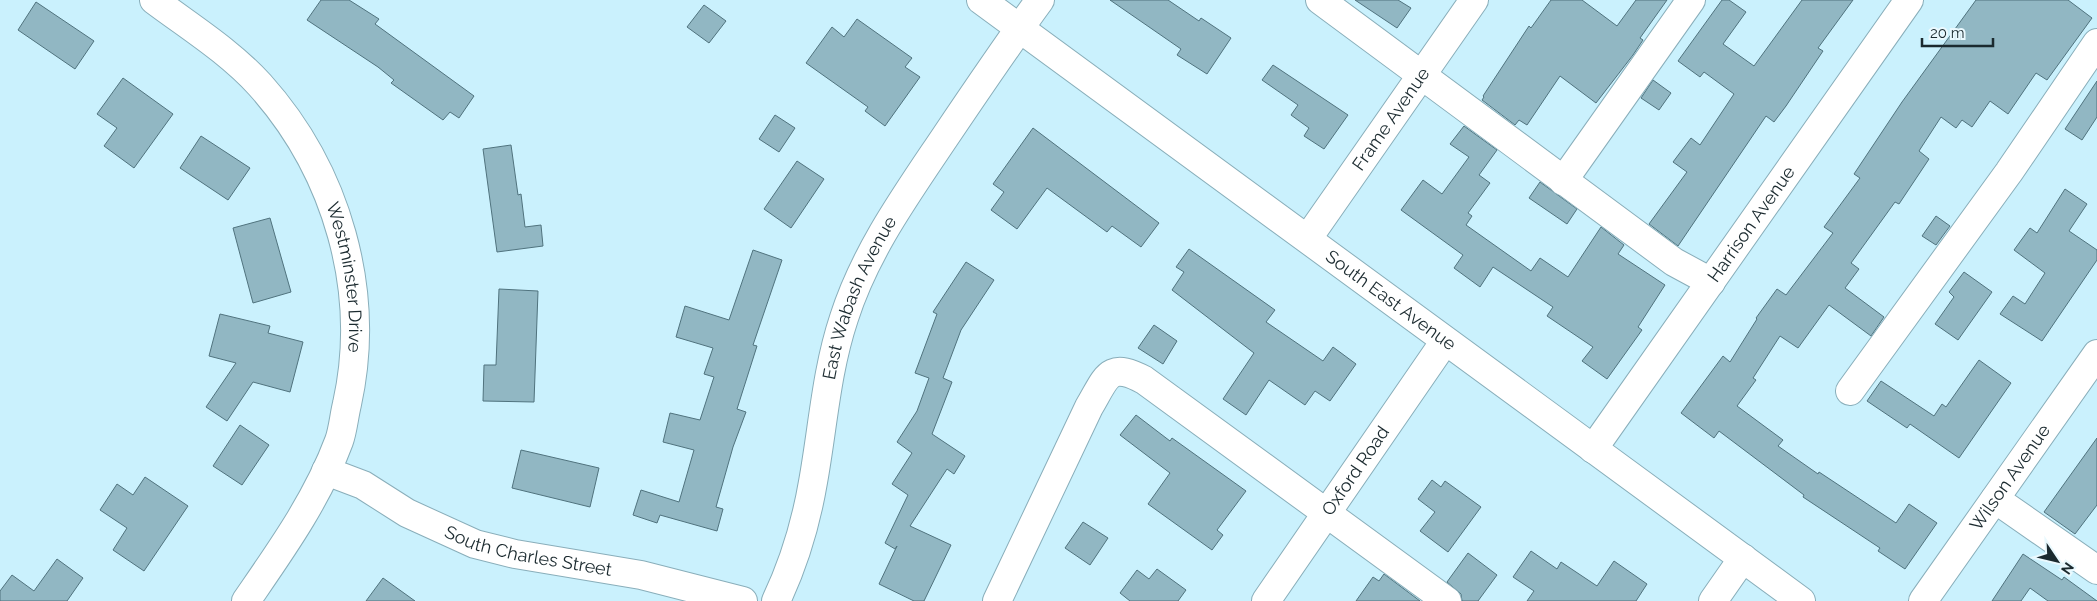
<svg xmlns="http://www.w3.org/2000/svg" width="2097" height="601" font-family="Raleway,sans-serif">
	<rect width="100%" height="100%" fill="#caf1fd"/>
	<path fill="#91b7c3" stroke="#50737e" d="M 321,0 L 349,0 L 379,19 L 375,24 L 474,96 L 459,118 L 450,112 L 443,120 L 391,83 L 394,80 L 378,67 L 307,20 Z
		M 1110,0 L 1168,0 L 1199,21 L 1201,18 L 1231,38 L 1207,74 L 1177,55 L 1181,49 Z
		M 1355,0 L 1398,0 L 1411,8 L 1397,28 Z
		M 1551,0 L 1582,0 L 1617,26 L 1636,0 L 1667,0 L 1640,38 L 1643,40 L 1633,55 L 1596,103 L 1560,76 L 1527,125 L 1519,120 L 1515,125 L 1482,100 L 1484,97 L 1483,96 L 1529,26 L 1531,28 Z
		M 1722,0 L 1729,0 L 1746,12 L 1723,44 L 1754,66 L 1802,0 L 1853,0 L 1818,48 L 1823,51 L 1786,106 L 1774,122 L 1766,116 L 1678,246 L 1649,224 L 1687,172 L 1673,162 L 1691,138 L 1700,145 L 1734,94 L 1704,72 L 1700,77 L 1678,61 Z
		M 1976,0 L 2068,0 L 2092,18 L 2047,80 L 2036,73 L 2008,114 L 1990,101 L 1972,127 L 1962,120 L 1956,128 L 1941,117 L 1919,151 L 1929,159 L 1899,204 L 1895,202 L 1851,263 L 1859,269 L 1845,288 L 1884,317 L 1871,336 L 1829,305 L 1798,348 L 1780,336 L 1753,378 L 1756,380 L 1737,406 L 1783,440 L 1778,446 L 1818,474 L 1819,472 L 1896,523 L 1909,504 L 1937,523 L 1905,569 L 1878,551 L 1880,548 L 1803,497 L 1804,495 L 1719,431 L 1714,438 L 1681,413 L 1723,356 L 1730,362 L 1757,319 L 1756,318 L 1777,289 L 1786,295 L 1833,233 L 1824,227 L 1860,178 L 1854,174 L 1902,102 Z
		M 36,2 L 94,41 L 75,69 L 18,30 Z
		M 704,5 L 726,21 L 709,43 L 687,27 Z
		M 857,19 L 912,58 L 905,67 L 920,77 L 885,126 L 865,111 L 868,107 L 806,63 L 832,27 L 844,37 Z
		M 1273,65 L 1348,115 L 1324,149 L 1304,136 L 1309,128 L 1291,115 L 1298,105 L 1262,80 Z
		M 123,78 L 173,114 L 134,168 L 104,146 L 117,128 L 97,114 Z
		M 1653,80 L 1671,93 L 1659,110 L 1641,98 Z
		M 2097,81 L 2097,117 L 2082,140 L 2065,129 Z
		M 775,115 L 795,128 L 779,152 L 759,139 Z
		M 1464,126 L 1497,150 L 1479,175 L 1490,183 L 1468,213 L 1472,216 L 1466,225 L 1531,271 L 1540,258 L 1568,277 L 1601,227 L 1624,245 L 1618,254 L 1665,285 L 1638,327 L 1642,330 L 1607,379 L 1582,361 L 1593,347 L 1547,316 L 1553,307 L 1493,267 L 1480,287 L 1454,268 L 1463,255 L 1401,210 L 1423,180 L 1442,194 L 1469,157 L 1450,144 Z
		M 1033,128 L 1159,223 L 1141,247 L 1112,226 L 1107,232 L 1047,188 L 1017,229 L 991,210 L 1004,192 L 993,184 Z
		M 201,136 L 250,168 L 228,200 L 180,168 Z
		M 511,145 L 518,195 L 521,194 L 525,227 L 541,225 L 543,246 L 497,252 L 483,149 Z
		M 797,161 L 824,179 L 791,228 L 764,209 Z
		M 1540,182 L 1577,209 L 1567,224 L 1529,198 Z
		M 2065,189 L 2087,204 L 2069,231 L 2097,250 L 2097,260 L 2042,341 L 2000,314 L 2013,296 L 2025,304 L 2045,273 L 2014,250 L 2030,228 L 2037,233 Z
		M 1936,216 L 1950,226 L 1936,245 L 1922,236 Z
		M 270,218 L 291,292 L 253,303 L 233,228 Z
		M 1189,249 L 1275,310 L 1266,322 L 1323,361 L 1333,347 L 1356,364 L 1330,401 L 1315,391 L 1305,405 L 1269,380 L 1246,415 L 1223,399 L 1254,353 L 1172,290 L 1184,272 L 1176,267 Z
		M 753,250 L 782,260 L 753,345 L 757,346 L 737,409 L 746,412 L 733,447 L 716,507 L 723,509 L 717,531 L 660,515 L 657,523 L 633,515 L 641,490 L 679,502 L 694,450 L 663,442 L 670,413 L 700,420 L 714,377 L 704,374 L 713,348 L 676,337 L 685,306 L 729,320 Z
		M 966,262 L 994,280 L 961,330 L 943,378 L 952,382 L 932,434 L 965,456 L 954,474 L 947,469 L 910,526 L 951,545 L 924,601 L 914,601 L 879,584 L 897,546 L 895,549 L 885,543 L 908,495 L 892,484 L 912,453 L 897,442 L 917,411 L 929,378 L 915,373 L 937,314 L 933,312 Z
		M 1964,272 L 1992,292 L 1958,340 L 1935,324 L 1954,297 L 1949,292 Z
		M 499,289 L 538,291 L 534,402 L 483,401 L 484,365 L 496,365 Z
		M 220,314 L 270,326 L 268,333 L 303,342 L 290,392 L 253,382 L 227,421 L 206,407 L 236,363 L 209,356 Z
		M 1154,325 L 1177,341 L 1163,364 L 1138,348 Z
		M 1979,360 L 2011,383 L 1959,458 L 1910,424 L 1907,428 L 1867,401 L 1881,381 L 1934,416 L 1942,404 L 1946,407 Z
		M 1136,415 L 1170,441 L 1172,438 L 1246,491 L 1217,530 L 1223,535 L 1212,550 L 1148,504 L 1170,473 L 1120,435 Z
		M 240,425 L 269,445 L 242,485 L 213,466 Z
		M 2097,438 L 2097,505 L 2075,534 L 2044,512 Z
		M 521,450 L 599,468 L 590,507 L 512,488 Z
		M 145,477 L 188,506 L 144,571 L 113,550 L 127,528 L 100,510 L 117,484 L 133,495 Z
		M 1432,480 L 1441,487 L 1445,481 L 1481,507 L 1448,552 L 1420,531 L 1435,512 L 1418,499 Z
		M 1083,522 L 1108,538 L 1090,565 L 1065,548 Z
		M 1531,551 L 1557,569 L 1561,562 L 1597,586 L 1614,561 L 1647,584 L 1636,601 L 1527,601 L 1534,591 L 1513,577 Z
		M 1468,553 L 1497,575 L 1478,601 L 1462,601 L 1461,594 L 1447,582 Z
		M 2023,554 L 2062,580 L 2064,577 L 2097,601 L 2048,601 L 2030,588 L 2021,601 L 1992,601 Z
		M 57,559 L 83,578 L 67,601 L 0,601 L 0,591 L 12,575 L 34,591 Z
		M 1157,569 L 1186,590 L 1178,601 L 1130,601 L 1120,593 L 1137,570 L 1149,579 Z
		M 1384,574 L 1420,601 L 1356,601 L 1373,577 L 1379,581 Z
		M 383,578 L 415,601 L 366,601 Z"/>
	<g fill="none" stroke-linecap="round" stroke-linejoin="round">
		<g stroke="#89aeba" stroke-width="30">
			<g id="minor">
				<path id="s1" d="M 154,0 C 190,27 229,51 260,85 C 337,171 372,291 347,404 C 344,416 343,430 339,441 C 317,500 281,550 246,601"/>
				<path d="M 1320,0 L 1674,262 L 1711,282"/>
				<path d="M 1563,181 L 1691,0"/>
				<path id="s2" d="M 1308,238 L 1474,0"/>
				<path d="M 1850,391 L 2009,172 L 2097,43"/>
				<path id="s3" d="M 1593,449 L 1909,0"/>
				<path id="s4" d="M 326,471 L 363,485 L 407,513 L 475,544 L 515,554 L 641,575 L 743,601"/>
				<path d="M 1995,499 L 2097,570"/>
				<path id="s5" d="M 776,601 C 794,563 806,523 813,482 C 823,427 826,372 844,318 C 865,252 906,195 945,137 C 976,91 1007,45 1040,0"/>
				<path d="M 997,601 L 1089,407 C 1107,377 1108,361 1144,380 L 1447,601"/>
				<path id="s6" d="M 1266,601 L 1445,341"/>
				<path d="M 1713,601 L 1743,558"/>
				<path id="s7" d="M 1923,601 L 2097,354"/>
			</g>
		</g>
		<g stroke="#89aeba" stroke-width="30">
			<g id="major">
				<path id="s8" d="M 981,0 L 1801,601"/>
			</g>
		</g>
		<use href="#minor" stroke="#fff" stroke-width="28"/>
		<use href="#major" stroke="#fff" stroke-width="28"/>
	</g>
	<g text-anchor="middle" stroke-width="4" stroke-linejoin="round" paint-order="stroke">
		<g font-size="18" fill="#1b2a2f" stroke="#eaf9fe">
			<text dy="6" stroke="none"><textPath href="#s2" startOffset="145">Frame Avenue</textPath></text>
			<text dy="6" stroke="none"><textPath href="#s3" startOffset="275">Harrison Avenue</textPath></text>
			<text dy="6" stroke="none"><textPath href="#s1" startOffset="351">Westminster Drive</textPath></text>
			<text dy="6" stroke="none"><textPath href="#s5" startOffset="316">East Wabash Avenue</textPath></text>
			<text dy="6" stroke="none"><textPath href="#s8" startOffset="508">South East Avenue</textPath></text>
			<text dy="6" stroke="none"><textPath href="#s6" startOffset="158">Oxford Road</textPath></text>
			<text dy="6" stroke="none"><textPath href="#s7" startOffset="151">Wilson Avenue</textPath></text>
			<text dy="6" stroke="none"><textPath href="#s4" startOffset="220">South Charles Street</textPath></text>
		</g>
	</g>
	<g transform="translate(2057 561) rotate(125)" stroke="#eaf9fe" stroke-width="4" paint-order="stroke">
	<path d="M0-4L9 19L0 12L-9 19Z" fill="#1b2a2f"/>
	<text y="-8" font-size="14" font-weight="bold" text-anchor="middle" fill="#1b2a2f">N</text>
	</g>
	<path d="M1922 38v8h71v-8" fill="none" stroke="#1b2a2f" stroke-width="2.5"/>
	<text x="1930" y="38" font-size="15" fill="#1b2a2f" stroke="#eaf9fe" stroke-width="4" paint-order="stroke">20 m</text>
</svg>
